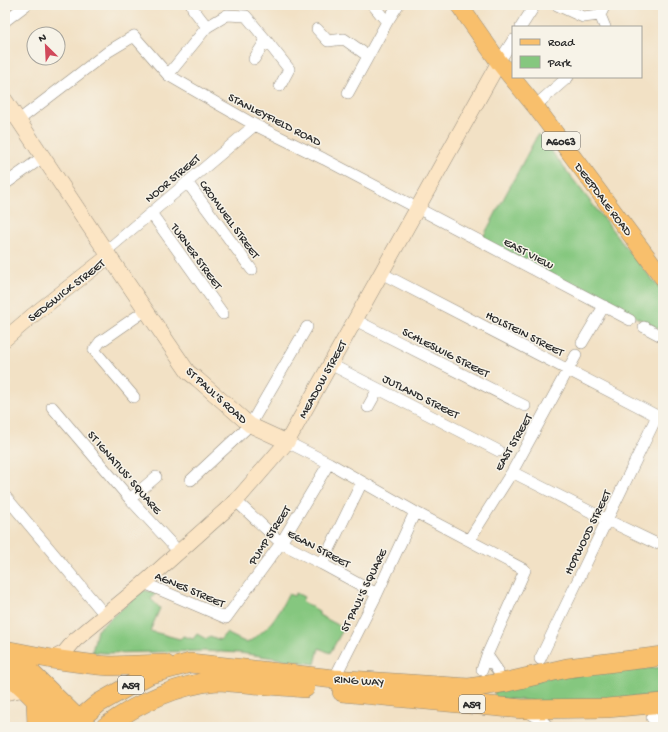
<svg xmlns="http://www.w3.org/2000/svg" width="668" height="732" font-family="'Gochi Hand',sans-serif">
	<rect width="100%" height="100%" fill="#f7f3e8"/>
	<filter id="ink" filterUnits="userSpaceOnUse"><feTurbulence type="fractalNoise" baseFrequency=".025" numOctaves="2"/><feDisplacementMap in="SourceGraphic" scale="8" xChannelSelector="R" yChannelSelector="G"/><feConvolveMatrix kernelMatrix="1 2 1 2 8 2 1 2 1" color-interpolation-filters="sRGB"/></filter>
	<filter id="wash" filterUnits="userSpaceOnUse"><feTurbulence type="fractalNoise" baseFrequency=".012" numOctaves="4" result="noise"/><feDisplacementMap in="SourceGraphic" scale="16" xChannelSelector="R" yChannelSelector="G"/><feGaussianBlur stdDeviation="0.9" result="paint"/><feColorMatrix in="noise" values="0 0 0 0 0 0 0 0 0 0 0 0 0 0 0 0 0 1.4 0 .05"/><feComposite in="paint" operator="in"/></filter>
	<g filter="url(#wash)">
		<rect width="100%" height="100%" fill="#f2e1c5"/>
		<path fill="#85c77f" stroke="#587955" d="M 538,134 L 624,245 L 663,292 L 663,331 L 482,239 Z
			M 144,590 L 156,593 L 151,599 L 160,608 L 150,631 L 180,639 L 183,636 L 193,639 L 197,634 L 206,639 L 210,636 L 220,640 L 226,633 L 247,643 C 270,628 276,618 288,594 L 294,596 L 296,593 L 304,597 L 302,601 L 319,611 L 319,615 L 344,628 L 330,653 L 319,648 L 315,664 L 240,653 L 203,651 L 105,653 L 92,652 L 97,630 Z
			M 663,667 L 663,695 L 560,703 L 495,698 L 494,692 L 552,677 Z"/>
	</g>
	<g filter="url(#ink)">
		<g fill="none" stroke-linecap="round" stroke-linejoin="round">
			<g stroke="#8e8678" stroke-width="12">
				<path id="street" d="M 192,5 L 193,9 L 207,27
					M 373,5 L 387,22
					M 557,5 L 583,17 L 600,15 L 605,5
					M 600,15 L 605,27
					M 5,21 L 26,5
					M 521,27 L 535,5
					M 317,29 L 328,41 L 344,39 L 368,56
					M 254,59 L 266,40 L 289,69 L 280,86
					M 499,62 L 513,40
					M 168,75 L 207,27 L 227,15 L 246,16 L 266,40
					M 348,93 L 387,22 L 398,5
					M 535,106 L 568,77
					M 5,120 L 13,113
					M 19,120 L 109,51 L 134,36 L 168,75 L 218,104 L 255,125 L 324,159 L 630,320
					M 187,182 L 252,270
					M 5,184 L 43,157
					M 151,213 L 223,314
					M 106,251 L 255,125
					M 381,273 L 663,419
					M 355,320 L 525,406
					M 644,327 L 663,337
					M 582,343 L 604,306
					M 330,364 L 499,451
					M 134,397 L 94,350 L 100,342 L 146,310
					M 52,407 L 130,499 L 179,552
					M 368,407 L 378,389
					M 287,442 L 329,463 L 415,512 L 525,570 L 487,655 L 482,670
					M 512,472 L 607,520 L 655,543
					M 191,480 L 250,425 L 307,327
					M 5,496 L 105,615
					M 130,499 L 156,477
					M 236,501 L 281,543 L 322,564 L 377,594
					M 469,540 L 512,472 L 576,355
					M 322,564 L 362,482
					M 144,583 L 226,618 L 281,543 L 329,463
					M 487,655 L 498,671
					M 540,659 L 657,416
					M 334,679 L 377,594 L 415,512
					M 526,711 L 542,720 L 548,727
					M 652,718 L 663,723"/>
			</g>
			<g stroke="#8e8678" stroke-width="16">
				<path id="secondary" d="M 5,100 L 109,256 L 188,372 L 196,378 L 250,425 L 287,442
					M 5,339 L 32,316 L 109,256
					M 52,659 L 64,653 L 75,640 L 144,583 L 236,501 L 287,442 L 499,62
					M 5,693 L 25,689"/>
			</g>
			<g stroke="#8e8678" stroke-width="18">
				<path id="primary" d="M 459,5 L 499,62 L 535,106 L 663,278"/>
			</g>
			<g stroke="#8e8678" stroke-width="20">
				<path id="highway" d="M 5,650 L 52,659 L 97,665 L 110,666 L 165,664
					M 5,652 L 32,674 L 86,727
					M 5,671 L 25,689 L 63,727
					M 342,692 L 522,709 L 607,708 L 663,703
					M 36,700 L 37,727
					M 70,727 L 99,703 L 150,674 L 190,663 L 334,679 L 469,688 L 507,682 L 567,668 L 663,656
					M 105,727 C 138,703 176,685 217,681 C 226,681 235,683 244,683 C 264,685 285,686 305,688"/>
			</g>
			<use href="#street" stroke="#fff" stroke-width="11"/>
			<use href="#secondary" stroke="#fce5c4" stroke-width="15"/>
			<use href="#primary" stroke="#f8bf6c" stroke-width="17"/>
			<use href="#highway" stroke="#f8bf6c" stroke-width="19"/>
		</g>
	</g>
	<g text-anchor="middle" stroke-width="3" stroke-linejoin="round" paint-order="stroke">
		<g fill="#f7f3e8" stroke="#686764" stroke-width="1">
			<rect x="542" y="132" width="38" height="18" rx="3"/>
			<rect x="118" y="676" width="26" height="18" rx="3"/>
			<rect x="459" y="695" width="26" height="18" rx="3"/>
		</g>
		<g font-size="11" font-weight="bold" fill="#2b2b2b">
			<text x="561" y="145">A6063</text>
			<text x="131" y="689">A59</text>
			<text x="472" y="708">A59</text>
		</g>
		<g font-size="12" fill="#2b2b2b" stroke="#f7f3e8">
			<text transform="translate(275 119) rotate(27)" y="4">STANLEYFIELD ROAD</text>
			<text transform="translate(172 178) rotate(-40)" y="4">NOOR STREET</text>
			<text transform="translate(604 199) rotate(53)" y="4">DEEPDALE ROAD</text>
			<text transform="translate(230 219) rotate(54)" y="4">CROMWELL STREET</text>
			<text transform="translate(529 253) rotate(28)" y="4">EAST VIEW</text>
			<text transform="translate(197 256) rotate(54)" y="4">TURNER STREET</text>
			<text transform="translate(66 290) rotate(-38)" y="4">SEDGWICK STREET</text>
			<text transform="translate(525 333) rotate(27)" y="4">HOLSTEIN STREET</text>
			<text transform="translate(446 352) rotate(27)" y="4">SCHLESWIG STREET</text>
			<text transform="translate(322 379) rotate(-61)" y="4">MEADOW STREET</text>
			<text transform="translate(217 395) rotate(42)" y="4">ST PAUL'S ROAD</text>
			<text transform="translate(421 396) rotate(27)" y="4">JUTLAND STREET</text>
			<text transform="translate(513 442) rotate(-60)" y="4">EAST STREET</text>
			<text transform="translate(125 472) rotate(49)" y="4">ST IGNATIUS' SQUARE</text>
			<text transform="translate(587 532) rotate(-64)" y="4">HOPWOOD STREET</text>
			<text transform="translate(269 535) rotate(-57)" y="4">PUMP STREET</text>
			<text transform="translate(319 548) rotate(28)" y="4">EGAN STREET</text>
			<text transform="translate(190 589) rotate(23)" y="4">AGNES STREET</text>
			<text transform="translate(363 590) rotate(-64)" y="4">ST PAUL'S SQUARE</text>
			<text transform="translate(359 680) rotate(4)" y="4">RING WAY</text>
		</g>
	</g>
	<rect width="668" height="732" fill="none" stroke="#f7f3e8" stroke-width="20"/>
	<rect x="512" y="26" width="130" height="52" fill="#f7f3e8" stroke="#a5a39c"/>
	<rect x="520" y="39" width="20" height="6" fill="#f8bf6c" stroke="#a5a39c"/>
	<text x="548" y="46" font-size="12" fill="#2b2b2b">Road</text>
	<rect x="520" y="56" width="20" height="12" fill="#85c77f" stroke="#a5a39c"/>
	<text x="548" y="66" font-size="12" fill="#2b2b2b">Park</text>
	<g transform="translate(46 46) rotate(336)"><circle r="19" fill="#f7f3e8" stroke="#a5a39c"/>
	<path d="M0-3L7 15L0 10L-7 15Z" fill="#d1495b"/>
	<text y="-6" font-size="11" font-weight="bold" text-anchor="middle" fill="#2b2b2b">N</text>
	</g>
</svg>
